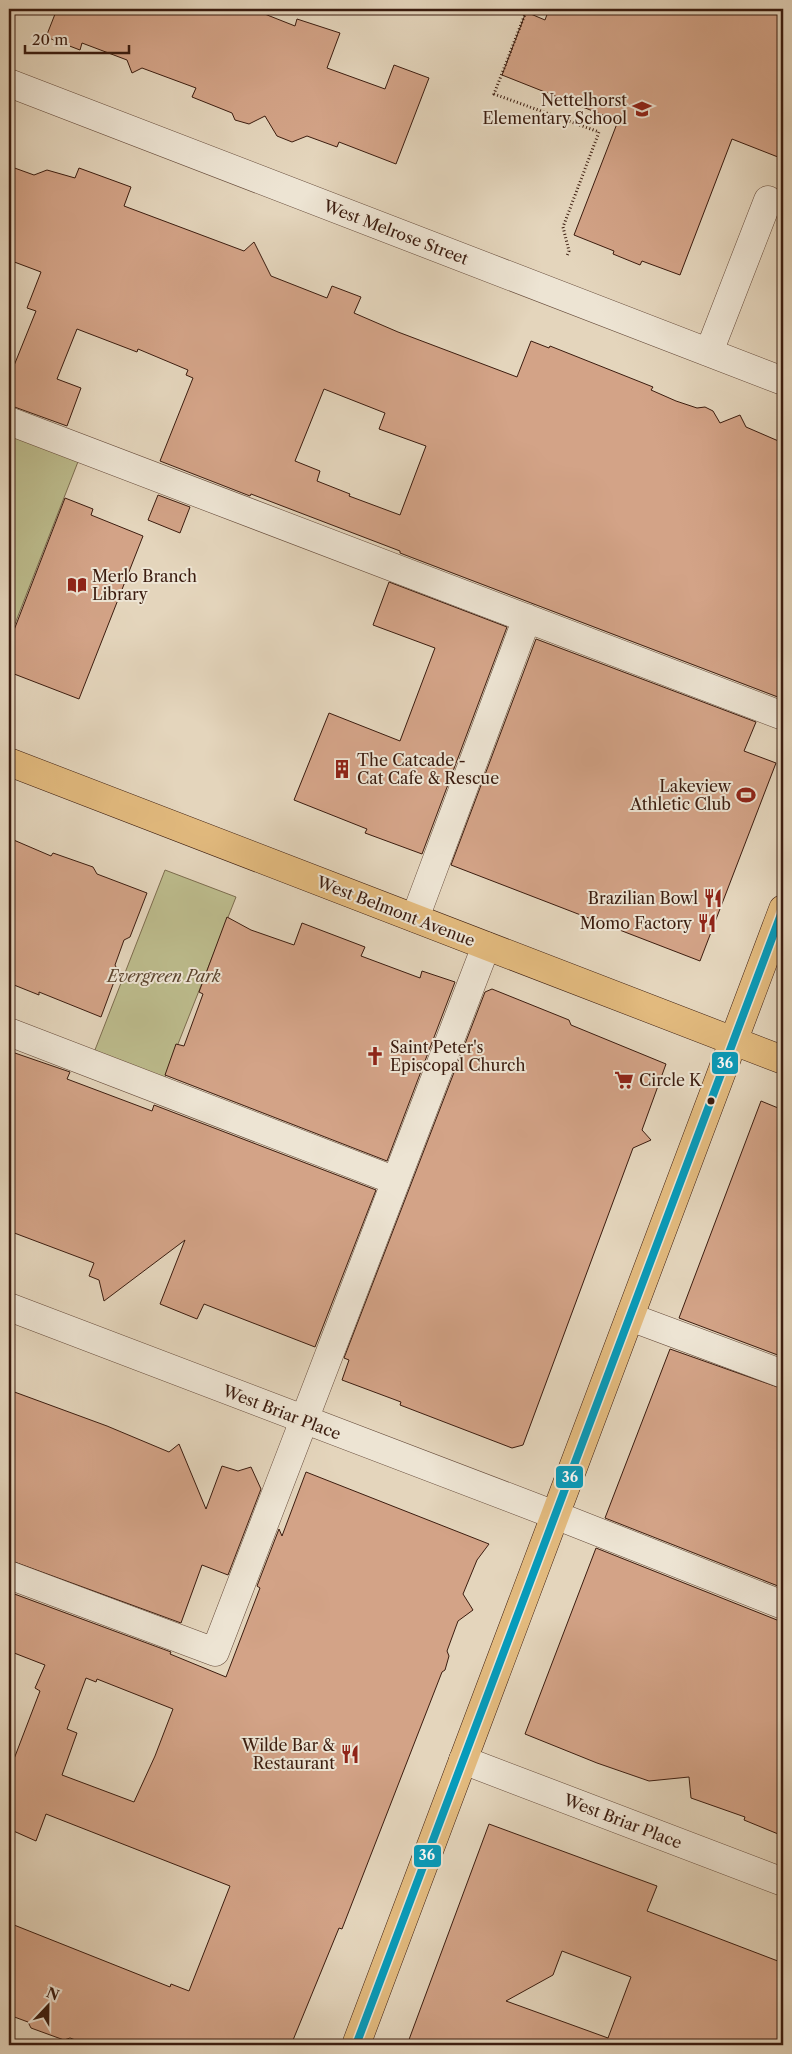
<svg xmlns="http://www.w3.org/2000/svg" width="792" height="2054" font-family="'Libre Caslon Text',serif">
	<rect width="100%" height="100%" fill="#e4d5bc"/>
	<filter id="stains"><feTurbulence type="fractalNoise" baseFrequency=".004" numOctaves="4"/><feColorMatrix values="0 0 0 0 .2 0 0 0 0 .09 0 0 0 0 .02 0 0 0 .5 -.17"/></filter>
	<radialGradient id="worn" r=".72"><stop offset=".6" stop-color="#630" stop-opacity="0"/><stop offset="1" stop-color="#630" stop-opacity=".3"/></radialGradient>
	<path fill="#bcbb8c" stroke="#7c6c4e" d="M 9,425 L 81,454 L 11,634 L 9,634 Z
		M 165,870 L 236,897 L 163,1082 L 93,1055 Z"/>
	<path fill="#d3a387" stroke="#3b1c0f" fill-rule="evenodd" d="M 57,9 L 252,9 L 295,26 L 297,19 L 340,33 L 327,68 L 385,89 L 394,65 L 429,78 L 396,164 L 339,142 L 337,147 L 307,136 L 292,142 L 277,136 L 265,116 L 249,124 L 235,120 L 232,113 L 192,97 L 196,88 L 142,68 L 132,73 L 127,60 L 82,43 L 80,50 L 46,37 Z
		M 549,9 L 783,9 L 783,159 L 732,139 L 680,275 L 642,261 L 640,265 L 613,254 L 614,251 L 574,235 L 618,121 L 502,75 L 526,12 L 545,20 Z
		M 9,166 L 34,175 L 47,170 L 75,178 L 79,168 L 131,187 L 124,206 L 244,251 L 254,242 L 271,276 L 327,298 L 332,286 L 361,297 L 354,313 L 398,332 L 517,377 L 531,341 L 549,348 L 550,346 L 653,387 L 651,390 L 676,401 L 697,408 L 705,407 L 713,411 L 720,423 L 740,415 L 746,427 L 783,443 L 783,699 L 400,553 L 400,551 L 251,494 L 250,496 L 160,461 L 193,378 L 186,375 L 188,370 L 138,349 L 137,352 L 77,329 L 57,379 L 81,388 L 67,426 L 9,405 L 9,375 L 11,373 L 36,311 L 27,308 L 41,272 L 9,260 ZM 324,389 L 385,413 L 379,429 L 426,446 L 400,515 L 349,496 L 350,494 L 317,481 L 320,471 L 295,461 Z
		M 158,495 L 190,507 L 180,533 L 148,520 Z
		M 65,498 L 93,509 L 91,515 L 143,536 L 79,699 L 9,672 L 9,643 Z
		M 389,582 L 507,627 L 422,854 L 365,833 L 367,829 L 294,800 L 329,713 L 400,741 L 435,648 L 373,625 Z
		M 536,639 L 756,722 L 744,751 L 776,763 L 700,961 L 451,865 Z
		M 9,838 L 51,856 L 53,853 L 93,867 L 97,874 L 147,893 L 130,937 L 124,940 L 115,965 L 118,971 L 101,1017 L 39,992 L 39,995 L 9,983 Z
		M 227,917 L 251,930 L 294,945 L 302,923 L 365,947 L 361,956 L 420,978 L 422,971 L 455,982 L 387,1161 L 165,1075 L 176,1044 L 184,1046 L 203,994 L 199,992 Z
		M 492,989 L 569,1020 L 571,1025 L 666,1064 L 642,1130 L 651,1140 L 633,1148 L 523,1445 L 512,1448 L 400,1405 L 401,1402 L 342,1380 L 349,1360 L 344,1358 L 485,992 Z
		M 9,1051 L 70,1072 L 67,1079 L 152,1111 L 154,1105 L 376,1190 L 315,1347 L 204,1304 L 197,1319 L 160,1304 L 185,1240 L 104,1301 L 99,1280 L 89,1276 L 94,1263 L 9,1231 Z
		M 761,1101 L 783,1110 L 783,1357 L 679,1318 Z
		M 670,1349 L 783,1389 L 783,1588 L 605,1518 Z
		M 9,1390 L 107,1426 L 169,1452 L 179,1444 L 206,1509 L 222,1466 L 238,1471 L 251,1467 L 261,1489 L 228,1575 L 202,1565 L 181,1623 L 9,1560 Z
		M 306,1472 L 489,1544 L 477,1560 L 463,1594 L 473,1610 L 458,1621 L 447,1651 L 449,1656 L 445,1670 L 442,1672 L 342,1929 L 339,1928 L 291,2045 L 89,2045 L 70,2038 L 64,2040 L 31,2028 L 28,2022 L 9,2015 L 9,1923 L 170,1987 L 171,1984 L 189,1991 L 230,1886 L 46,1814 L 36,1841 L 9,1829 L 9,1772 L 40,1691 L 35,1688 L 45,1665 L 9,1651 L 9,1592 L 171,1652 L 170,1654 L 226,1677 L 260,1588 L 257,1586 L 279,1529 L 282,1536 ZM 86,1678 L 96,1682 L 97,1679 L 173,1709 L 155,1756 L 134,1802 L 62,1775 L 77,1733 L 67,1729 Z
		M 596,1548 L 777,1620 L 783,1620 L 783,1836 L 744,1820 L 745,1817 L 691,1798 L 689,1777 L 649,1781 L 597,1763 L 525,1734 Z
		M 489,1824 L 657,1886 L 647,1911 L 783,1963 L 783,2045 L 407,2045 ZM 562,1951 L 631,1977 L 608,2038 L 506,2001 L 553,1975 Z"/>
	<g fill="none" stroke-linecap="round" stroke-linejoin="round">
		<g stroke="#654a3a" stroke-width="29">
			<path id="minor" d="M 9,83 L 783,381
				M 709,352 L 768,200
				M 9,421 L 783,716
				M 415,918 L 527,618
				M 9,1032 L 396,1181
				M 9,1307 L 555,1515 L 783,1605
				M 630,1317 L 783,1374
				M 9,1575 L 215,1652 L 486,946
				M 463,1760 L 783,1882"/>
		</g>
		<g stroke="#3b1c0f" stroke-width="29">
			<path id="major" d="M 9,762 L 783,1060
				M 356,2045 L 783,909"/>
		</g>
		<path stroke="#3b1c0f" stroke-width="3" stroke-dasharray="1 2.5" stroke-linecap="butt" d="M 527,9 L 494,94 L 599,132 L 563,227 L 569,251 L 567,256"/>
		<use href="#minor" stroke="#ede4d3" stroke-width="28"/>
		<use href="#major" stroke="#e2ba7e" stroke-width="28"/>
		<g stroke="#ede4d3" stroke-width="11">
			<path id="bus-1" d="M 356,2045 L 783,909"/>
		</g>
		<use href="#bus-1" stroke="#069bbb" stroke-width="8"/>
	</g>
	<defs>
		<g id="school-bare" transform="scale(1.5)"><path d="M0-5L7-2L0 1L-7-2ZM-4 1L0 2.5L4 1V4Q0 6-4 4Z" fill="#8f2418" stroke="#ede4d3" stroke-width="2.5" paint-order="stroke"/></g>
		<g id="library-bare" transform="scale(1.5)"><path d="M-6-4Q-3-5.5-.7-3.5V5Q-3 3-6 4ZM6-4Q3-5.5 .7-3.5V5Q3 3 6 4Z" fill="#8f2418" stroke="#ede4d3" stroke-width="2.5" paint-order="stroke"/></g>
		<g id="building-bare" transform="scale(1.5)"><path d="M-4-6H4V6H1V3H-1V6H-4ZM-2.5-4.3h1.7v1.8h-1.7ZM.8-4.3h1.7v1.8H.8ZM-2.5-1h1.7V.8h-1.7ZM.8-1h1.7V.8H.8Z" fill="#8f2418" stroke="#ede4d3" stroke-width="2.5" paint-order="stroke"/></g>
		<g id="stadium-bare" transform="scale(1.5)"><path d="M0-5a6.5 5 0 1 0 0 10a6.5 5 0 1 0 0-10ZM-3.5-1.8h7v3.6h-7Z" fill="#8f2418" stroke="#ede4d3" stroke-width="2.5" paint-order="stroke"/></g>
		<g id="restaurant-bare" transform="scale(1.5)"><path d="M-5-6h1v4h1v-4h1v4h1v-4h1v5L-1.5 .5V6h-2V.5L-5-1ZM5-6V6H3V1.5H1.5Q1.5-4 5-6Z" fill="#8f2418" stroke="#ede4d3" stroke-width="2.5" paint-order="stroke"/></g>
		<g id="church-bare" transform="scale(1.5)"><path d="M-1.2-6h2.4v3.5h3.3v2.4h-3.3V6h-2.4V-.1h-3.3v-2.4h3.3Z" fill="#8f2418" stroke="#ede4d3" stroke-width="2.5" paint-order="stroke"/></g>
		<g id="supermarket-bare" transform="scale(1.5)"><path d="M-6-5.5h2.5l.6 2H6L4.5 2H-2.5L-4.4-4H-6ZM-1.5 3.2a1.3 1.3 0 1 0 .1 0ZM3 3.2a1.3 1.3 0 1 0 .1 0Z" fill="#8f2418" stroke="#ede4d3" stroke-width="2.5" paint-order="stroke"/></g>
	</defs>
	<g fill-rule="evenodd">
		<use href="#school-bare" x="642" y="109"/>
		<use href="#library-bare" x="77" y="585"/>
		<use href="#building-bare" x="342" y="769"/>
		<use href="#stadium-bare" x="746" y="795"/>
		<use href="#restaurant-bare" x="713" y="898"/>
		<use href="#restaurant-bare" x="707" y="923"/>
		<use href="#church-bare" x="375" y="1056"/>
		<use href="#supermarket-bare" x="624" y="1080"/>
		<use href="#restaurant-bare" x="350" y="1754"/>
	</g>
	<circle fill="#3b1c0f" stroke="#ede4d3" stroke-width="2" cx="711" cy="1101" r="4.5"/>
	<g text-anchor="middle" stroke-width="4" stroke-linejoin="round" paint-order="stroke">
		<g font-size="16" fill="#3b1c0f" stroke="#ede4d3" text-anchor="end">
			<text x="627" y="106">Nettelhorst<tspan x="627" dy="18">Elementary School</tspan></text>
			<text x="92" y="582" text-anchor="start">Merlo Branch<tspan x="92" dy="18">Library</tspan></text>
			<text x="357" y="766" text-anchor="start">The Catcade -<tspan x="357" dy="18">Cat Cafe &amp; Rescue</tspan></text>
			<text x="731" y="792">Lakeview<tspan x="731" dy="18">Athletic Club</tspan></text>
			<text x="698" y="904">Brazilian Bowl</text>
			<text x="692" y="929">Momo Factory</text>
			<text x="390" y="1053" text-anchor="start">Saint Peter's<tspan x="390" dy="18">Episcopal Church</tspan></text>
			<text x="639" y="1086" text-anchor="start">Circle K</text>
			<text x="335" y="1751">Wilde Bar &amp;<tspan x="335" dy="18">Restaurant</tspan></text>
		</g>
		<g font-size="16" fill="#3b1c0f" stroke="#ede4d3">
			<text transform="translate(396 232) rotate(21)" y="6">West Melrose Street</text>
			<text transform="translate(396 911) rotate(21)" y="6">West Belmont Avenue</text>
			<text transform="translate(282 1412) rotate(21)" y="6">West Briar Place</text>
			<text transform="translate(623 1821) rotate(21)" y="6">West Briar Place</text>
		</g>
		<g font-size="16" font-style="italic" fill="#5b442e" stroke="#ede4d3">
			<text x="164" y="982">Evergreen Park</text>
		</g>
	</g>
	<g stroke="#ede4d3" stroke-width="2">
		<rect x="711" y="1051" width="28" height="24" rx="5" fill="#069bbb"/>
		<rect x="555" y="1465" width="29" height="24" rx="5" fill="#069bbb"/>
		<rect x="413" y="1844" width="29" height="24" rx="5" fill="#069bbb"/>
	</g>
	<g font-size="14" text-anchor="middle" font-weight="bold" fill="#fff">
		<text x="725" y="1068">36</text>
		<text x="570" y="1482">36</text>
		<text x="427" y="1860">36</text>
	</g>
	<rect width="792" height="2054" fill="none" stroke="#e4d5bc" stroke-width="30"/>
	<rect x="10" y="10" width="772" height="2034" fill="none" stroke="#3b1c0f" stroke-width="2.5"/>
	<rect x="15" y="15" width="762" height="2024" fill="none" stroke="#3b1c0f"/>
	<g transform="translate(48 2006) rotate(22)" stroke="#ede4d3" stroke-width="4" paint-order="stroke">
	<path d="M0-4L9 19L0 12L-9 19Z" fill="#3b1c0f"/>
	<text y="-8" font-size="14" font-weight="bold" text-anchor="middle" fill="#3b1c0f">N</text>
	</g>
	<path d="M25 45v8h104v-8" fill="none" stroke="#3b1c0f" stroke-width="2.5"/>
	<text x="32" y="45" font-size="15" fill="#3b1c0f" stroke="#ede4d3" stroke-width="4" paint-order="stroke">20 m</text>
	<rect width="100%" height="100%" filter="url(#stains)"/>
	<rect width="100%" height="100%" fill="url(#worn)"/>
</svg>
